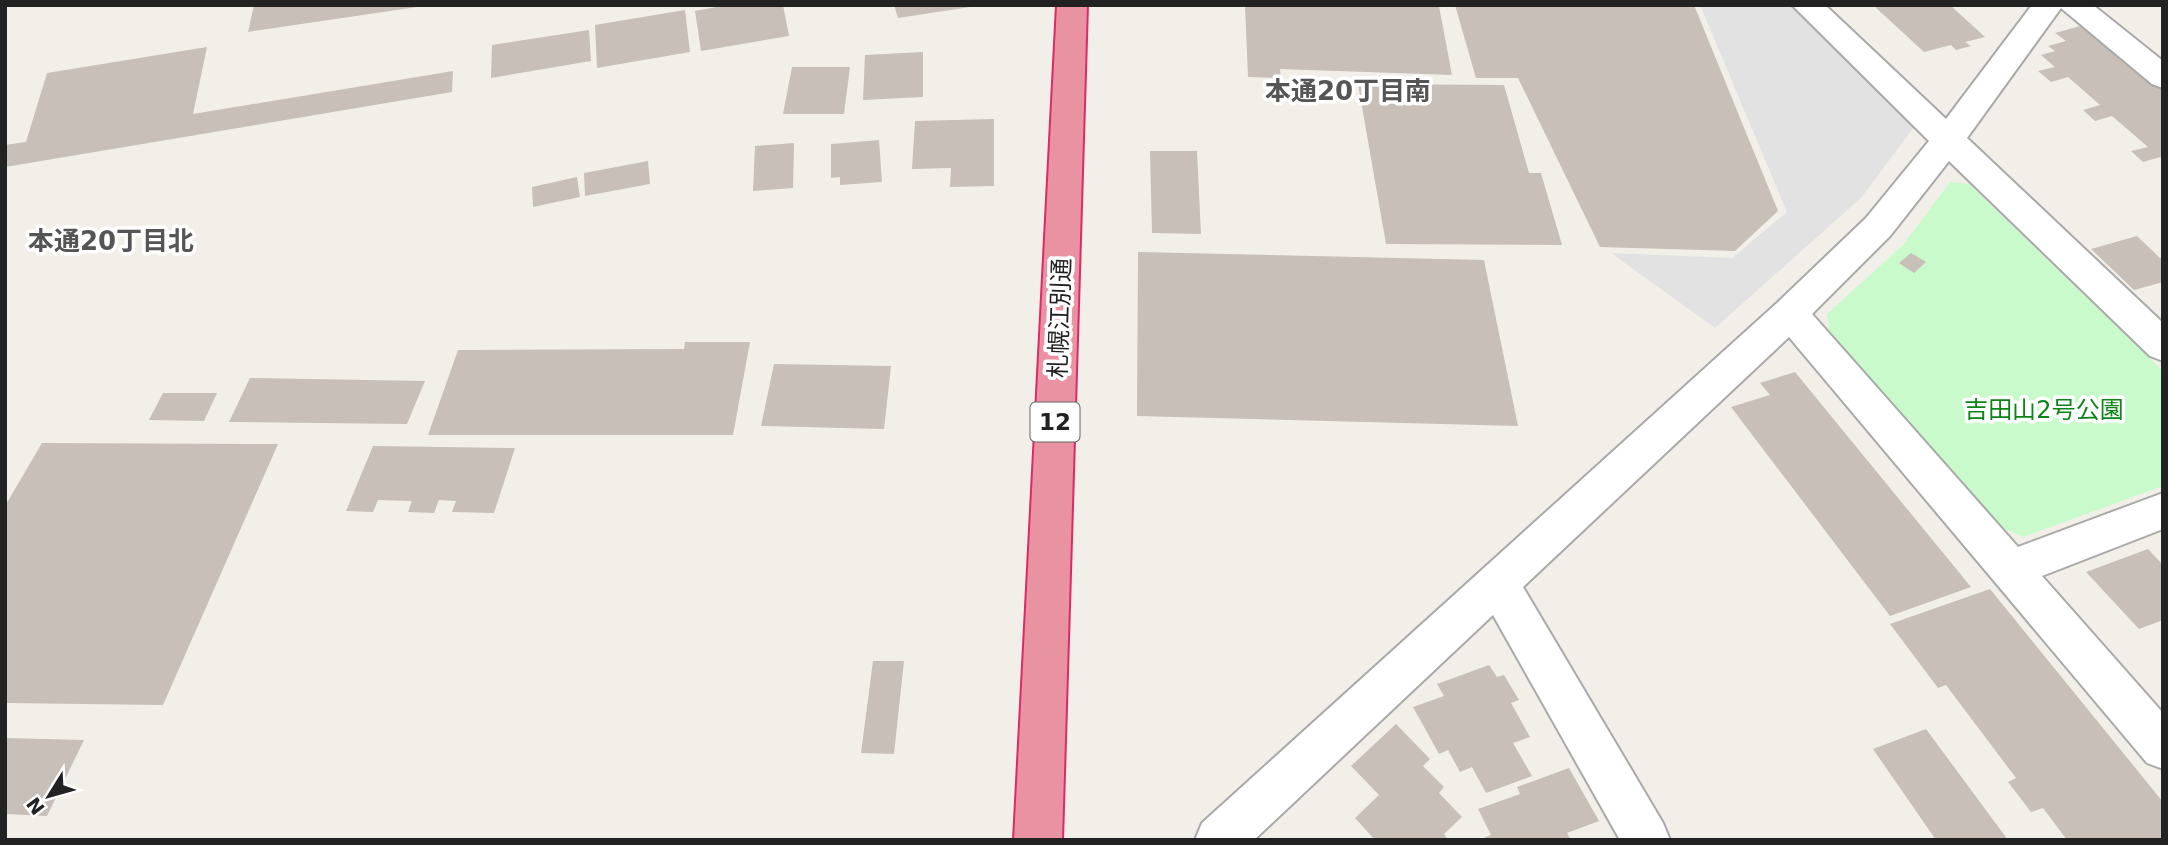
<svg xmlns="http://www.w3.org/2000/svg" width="2168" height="845" font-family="'DejaVu Sans','Noto Sans JP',sans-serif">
	<rect width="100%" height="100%" fill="#f2efe9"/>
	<path fill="#c8facc" d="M 1950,182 L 1969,184 L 2163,371 L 2163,486 L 2023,537 L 1997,525 L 1829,330 L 1827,314 L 1903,245 Z"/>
	<path fill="#e2e2e2" d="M 1700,5 L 1795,5 L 1917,123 L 1861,198 L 1715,328 L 1611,253 L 1732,258 L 1787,212 Z"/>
	<path fill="#c7bfb8" d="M 254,5 L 416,5 L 417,7 L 248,32 Z
		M 727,5 L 783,5 L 789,36 L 701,51 L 695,11 Z
		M 894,5 L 970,5 L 970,7 L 898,18 Z
		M 1245,5 L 1439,6 L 1452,75 L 1280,69 L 1281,78 L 1248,77 Z
		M 1455,5 L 1694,5 L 1778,211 L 1735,251 L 1600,247 L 1518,78 L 1476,78 Z
		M 1873,5 L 1950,5 L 1985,37 L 1965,42 L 1971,46 L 1956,50 L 1951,45 L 1924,52 Z
		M 685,10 L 690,52 L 597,68 L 595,25 Z
		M 2084,25 L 2163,90 L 2163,159 L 2160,157 L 2143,162 L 2131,151 L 2148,147 L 2112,116 L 2095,121 L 2083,110 L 2100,105 L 2068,77 L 2051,82 L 2038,71 L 2055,67 L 2041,55 L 2055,51 L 2048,46 L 2066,41 L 2055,33 Z
		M 589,30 L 591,61 L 491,78 L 492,45 Z
		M 207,47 L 193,114 L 453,71 L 452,92 L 5,167 L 5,145 L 26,142 L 47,73 Z
		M 923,52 L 923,97 L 863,100 L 865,55 Z
		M 792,67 L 850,67 L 844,114 L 783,114 Z
		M 1358,84 L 1504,85 L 1529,173 L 1541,173 L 1562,245 L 1386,244 Z
		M 994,119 L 994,186 L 950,187 L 951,168 L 912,169 L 915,121 Z
		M 879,140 L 882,182 L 840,185 L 840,177 L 831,178 L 831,144 Z
		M 794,143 L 793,188 L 753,191 L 755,146 Z
		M 1150,151 L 1197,151 L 1201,234 L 1152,233 Z
		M 648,161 L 650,184 L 585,196 L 584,173 Z
		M 577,177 L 580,197 L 533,207 L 532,187 Z
		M 2137,236 L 2160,258 L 2163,258 L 2163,282 L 2134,290 L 2091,249 Z
		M 1138,252 L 1484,260 L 1518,426 L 1137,416 Z
		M 1911,253 L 1926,262 L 1914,273 L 1899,263 Z
		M 685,342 L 750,342 L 733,435 L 428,435 L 458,350 L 684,349 Z
		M 774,364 L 891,366 L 884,429 L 761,426 Z
		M 1795,372 L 1971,587 L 1890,616 L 1731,407 L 1770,395 L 1760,383 Z
		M 250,378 L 425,381 L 407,424 L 229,422 Z
		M 163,393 L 217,393 L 204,421 L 149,420 Z
		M 42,443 L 278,444 L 163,705 L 5,703 L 5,506 Z
		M 373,446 L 515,448 L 494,513 L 452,512 L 456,501 L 439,500 L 434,513 L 408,512 L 412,501 L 378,500 L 373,512 L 346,511 Z
		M 2148,549 L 2163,565 L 2163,620 L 2139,629 L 2086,572 Z
		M 1990,589 L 2163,802 L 2163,840 L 2067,840 L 2043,808 L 2031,812 L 2008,782 L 2016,778 L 1946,685 L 1938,688 L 1890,624 Z
		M 873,661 L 904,661 L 894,754 L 861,753 Z
		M 1489,665 L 1497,677 L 1504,675 L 1519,700 L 1511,703 L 1530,737 L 1513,743 L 1532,776 L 1486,793 L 1472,767 L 1460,772 L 1448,750 L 1439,754 L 1413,707 L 1444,696 L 1437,684 Z
		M 1396,724 L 1430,759 L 1423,766 L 1444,787 L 1439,793 L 1462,817 L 1444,834 L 1448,840 L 1375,840 L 1355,818 L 1379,795 L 1351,766 Z
		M 1926,729 L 2008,840 L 1936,840 L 1873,749 Z
		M 5,738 L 84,740 L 47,816 L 5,814 Z
		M 1569,768 L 1599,821 L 1567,833 L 1571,840 L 1478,840 L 1491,835 L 1478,809 L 1520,794 L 1517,787 Z"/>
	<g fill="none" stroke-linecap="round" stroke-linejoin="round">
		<g stroke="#a9a9a9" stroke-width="4">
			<path id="minor" d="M 1792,5 L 1825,5 L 1946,119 L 2032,5 L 2093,5 L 2163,61 L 2163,88 L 2152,84 L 2061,8 L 1967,138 L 2163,323 L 2163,361 L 2150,356 L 1949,161 L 1890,236 L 1812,314 L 2018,547 L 2163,493 L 2163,529 L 2042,576 L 2163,713 L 2163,769 L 2147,763 L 1789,337 L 1523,587 L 1663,823 L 1670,840 L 1620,840 L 1493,615 L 1254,840 L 1195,840 L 1202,823 L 1777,303 L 1866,218 L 1929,141 Z"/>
		</g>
		<g stroke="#dc2a67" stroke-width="4">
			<path id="highway" d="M 1057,5 L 1087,5 L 1062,840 L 1014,840 Z"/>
		</g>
		<use href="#minor" fill="#fff" fill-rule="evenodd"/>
		<use href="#highway" fill="#e892a2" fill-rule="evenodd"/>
	</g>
	<g text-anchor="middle" stroke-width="7" stroke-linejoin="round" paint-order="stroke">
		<rect fill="#fff" stroke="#646464" stroke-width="2" x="1030.5" y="402.5" width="49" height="39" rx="5"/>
		<g font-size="23" font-weight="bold" fill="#222">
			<text x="1055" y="430">12</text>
		</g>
		<g font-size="24" fill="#222" stroke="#fff">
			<text transform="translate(1060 318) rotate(-88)" y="8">札幌江別通</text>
		</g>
		<g font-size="24" fill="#0c8416" stroke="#fff">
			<text x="2044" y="418">吉田山2号公園</text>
		</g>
		<g font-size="26" font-weight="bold" fill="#555" stroke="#fff">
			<text x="1348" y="100">本通20丁目南</text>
			<text x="111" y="250">本通20丁目北</text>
		</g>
	</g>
	<rect width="2168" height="845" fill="none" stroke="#222222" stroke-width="14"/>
	<g transform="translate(49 796) rotate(233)" stroke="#ffffff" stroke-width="5" paint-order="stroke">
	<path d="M0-5L12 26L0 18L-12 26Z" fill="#222222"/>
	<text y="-10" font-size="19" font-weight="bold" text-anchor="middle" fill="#222222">N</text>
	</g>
</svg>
